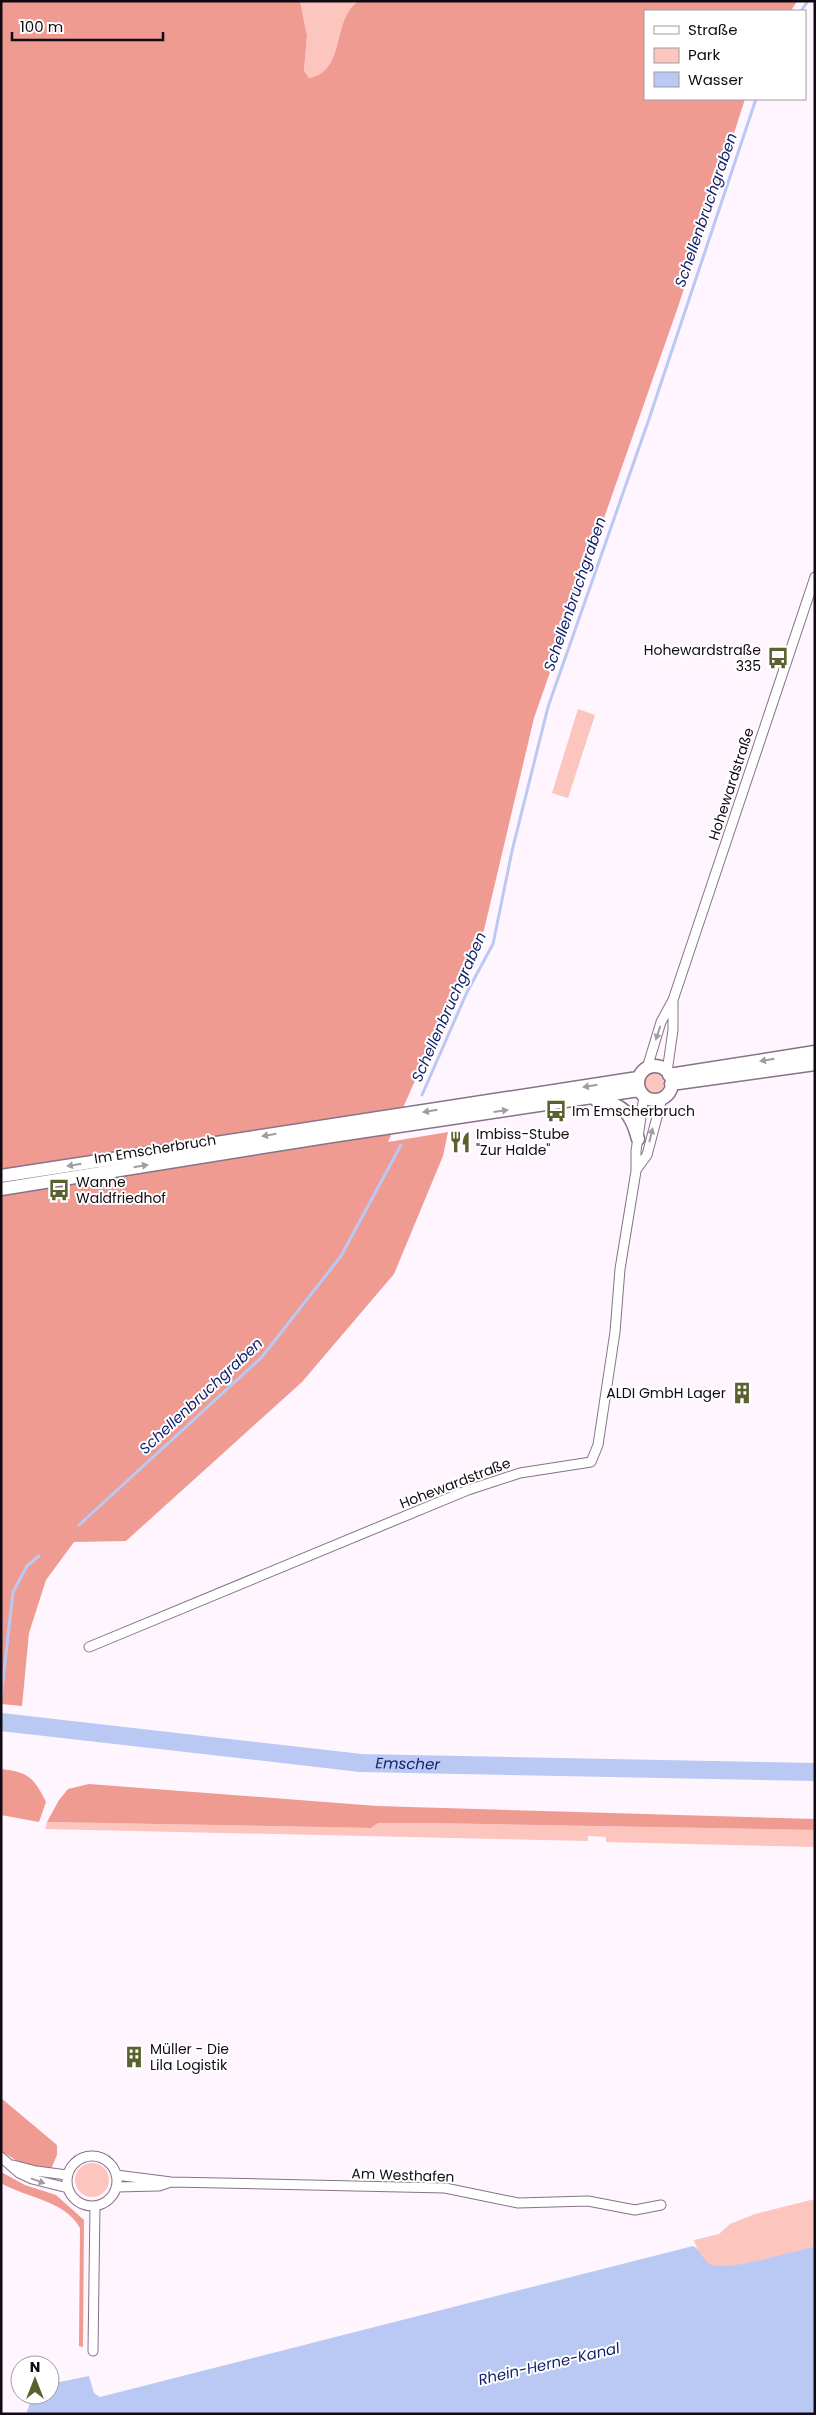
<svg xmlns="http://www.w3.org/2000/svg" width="816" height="2415" font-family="Poppins,sans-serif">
	<rect width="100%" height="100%" fill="#fff5fe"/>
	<path fill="#fcc5be" d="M 300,1 L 359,1 C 331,18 347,71 309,78 L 304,72 L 307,36 Z
		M 578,709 L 595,715 L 568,798 L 552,793 Z
		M644 1083a10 10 0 1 1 20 0a10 10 0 1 1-20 0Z
		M 47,1822 L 371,1828 L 378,1823 L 428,1823 L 815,1830 L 815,1847 L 606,1842 L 606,1837 L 588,1836 L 588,1841 L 45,1829 Z
		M75 2180a17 17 0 1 1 34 0a17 17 0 1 1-34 0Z
		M 815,2199 L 815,2246 C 796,2251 726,2272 711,2265 C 703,2262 696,2248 694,2240 L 719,2234 L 730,2224 L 755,2214 Z"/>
	<path fill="#ef9b92" d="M 1,1 L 300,1 L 307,36 L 304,71 L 309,78 C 347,71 331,18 359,1 L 797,1 L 791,11 L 645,11 L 645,99 L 745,99 L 679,304 L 534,718 L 484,930 L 468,960 L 388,1142 L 448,1132 L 443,1156 L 394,1274 L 302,1382 L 126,1541 L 74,1542 L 46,1580 L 29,1633 L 22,1706 L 1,1704 Z
		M 1,1769 C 29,1772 34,1778 46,1802 L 39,1822 L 1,1815 Z
		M 89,1784 L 377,1806 L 815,1819 L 815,1830 L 428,1823 L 378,1823 L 371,1828 L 47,1822 L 59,1800 L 68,1789 Z
		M 1,2098 L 57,2145 L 57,2155 L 51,2169 L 22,2164 L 1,2151 Z
		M 1,2172 L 25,2185 L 56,2195 L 84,2220 L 83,2347 L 79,2346 L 80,2228 C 65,2200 26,2198 1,2183 Z"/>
	<path fill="#b9c9f3" d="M 693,2246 C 701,2250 703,2262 712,2265 C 727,2271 796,2251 815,2246 L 815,2414 L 26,2414 L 33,2395 L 50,2395 L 50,2384 L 89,2376 L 94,2393 L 100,2397 Z"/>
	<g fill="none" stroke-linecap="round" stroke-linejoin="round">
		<path stroke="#b9c9f3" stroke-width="3" d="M 801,11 L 808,1
			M 422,1095 L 467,992 L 493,944 L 512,851 L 548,707 L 649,419 L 756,99
			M 79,1525 L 261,1358 L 341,1256 L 401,1145
			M 1,1698 L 13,1592 L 27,1566 L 39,1556"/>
		<path stroke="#b9c9f3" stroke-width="18" id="s1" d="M 1,1722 L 361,1763 L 815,1772"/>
		<g stroke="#877286" stroke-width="11">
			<path id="minor" d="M 647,1068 L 661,1022 L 673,1000 L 815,577
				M 667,1072 L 673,1030 L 673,1002
				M 636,1170 L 647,1155 L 662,1098
				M 89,1647 L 468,1490 L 520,1473 L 591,1462 L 598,1445 L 615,1332 L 620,1269 L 636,1171 L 636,1151 L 644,1096
				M67 2181a25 25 0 1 1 50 0a25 25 0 1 1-50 0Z
				M 1,2157 L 19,2173 L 32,2179 L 68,2188
				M 13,2165 L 36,2171 L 67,2175
				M 116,2175 L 171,2182 L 445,2188 L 518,2203 L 588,2201 L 635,2210 L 661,2205
				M 116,2187 L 159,2186 L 168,2183
				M 93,2351 L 95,2206"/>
		</g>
		<g stroke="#877286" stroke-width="15">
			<path id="secondary" d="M638 1083a17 17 0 1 1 34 0a17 17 0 1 1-34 0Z
				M 669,1075 L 815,1052
				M 671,1084 L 815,1064
				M 596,1100 C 624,1104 631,1113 638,1139
				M 1,1176 L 638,1078
				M 1,1189 L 332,1136 L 639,1090"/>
		</g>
		<use href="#minor" stroke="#fff" stroke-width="9"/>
		<use href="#secondary" stroke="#fff" stroke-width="12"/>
	</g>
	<defs><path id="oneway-solid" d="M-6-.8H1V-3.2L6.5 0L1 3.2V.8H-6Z" transform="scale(1.25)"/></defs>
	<g fill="#a09da0">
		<use href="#oneway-solid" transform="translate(658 1033) rotate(108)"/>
		<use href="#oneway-solid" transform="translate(767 1060) rotate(171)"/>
		<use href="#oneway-solid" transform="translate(590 1086) rotate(171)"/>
		<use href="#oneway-solid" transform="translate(430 1111) rotate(171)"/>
		<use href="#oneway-solid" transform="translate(501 1111) rotate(-8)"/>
		<use href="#oneway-solid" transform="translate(269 1135) rotate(171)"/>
		<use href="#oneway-solid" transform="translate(651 1135) rotate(-77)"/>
		<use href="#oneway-solid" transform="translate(74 1165) rotate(171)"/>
		<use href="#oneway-solid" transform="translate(141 1166) rotate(-9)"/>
		<use href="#oneway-solid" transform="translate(38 2181) rotate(20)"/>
	</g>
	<defs>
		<g id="bus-bare" transform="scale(1.725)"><path d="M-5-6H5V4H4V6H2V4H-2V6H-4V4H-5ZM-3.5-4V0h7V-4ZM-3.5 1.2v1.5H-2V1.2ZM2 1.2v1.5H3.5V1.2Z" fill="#5a602e" stroke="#fff" stroke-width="2.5" paint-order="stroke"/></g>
		<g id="restaurant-bare" transform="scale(1.725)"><path d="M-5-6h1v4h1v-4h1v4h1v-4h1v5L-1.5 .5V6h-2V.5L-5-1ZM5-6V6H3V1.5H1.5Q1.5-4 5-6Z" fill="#5a602e" stroke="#fff" stroke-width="2.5" paint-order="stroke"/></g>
		<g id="building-bare" transform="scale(1.725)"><path d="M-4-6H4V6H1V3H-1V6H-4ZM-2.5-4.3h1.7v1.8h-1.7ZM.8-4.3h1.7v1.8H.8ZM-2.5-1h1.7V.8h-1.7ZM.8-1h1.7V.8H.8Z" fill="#5a602e" stroke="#fff" stroke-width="2.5" paint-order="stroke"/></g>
	</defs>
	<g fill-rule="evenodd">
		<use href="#bus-bare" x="778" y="658"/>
		<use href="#bus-bare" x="556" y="1111"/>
		<use href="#restaurant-bare" x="460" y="1142"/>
		<use href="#bus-bare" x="59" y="1190"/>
		<use href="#building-bare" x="742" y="1393"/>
		<use href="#building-bare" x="134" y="2057"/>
	</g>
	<g text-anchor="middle" stroke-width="4" stroke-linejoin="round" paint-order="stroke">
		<g font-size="14" fill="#120a12" stroke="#fff" text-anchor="start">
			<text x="761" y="655" text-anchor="end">Hohewardstraße<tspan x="761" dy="16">335</tspan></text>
			<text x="572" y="1116">Im Emscherbruch</text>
			<text x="476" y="1139">Imbiss-Stube<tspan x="476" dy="16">"Zur Halde"</tspan></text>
			<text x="76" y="1187">Wanne<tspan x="76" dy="16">Waldfriedhof</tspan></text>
			<text x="726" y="1398" text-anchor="end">ALDI GmbH Lager</text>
			<text x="150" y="2054">Müller - Die<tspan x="150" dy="16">Lila Logistik</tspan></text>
		</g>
		<g font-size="14" fill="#120a12" stroke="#fff">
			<text transform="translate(731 784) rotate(-72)" y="5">Hohewardstraße</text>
			<text transform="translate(155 1149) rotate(-9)" y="5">Im Emscherbruch</text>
			<text transform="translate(455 1483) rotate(-21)" y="5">Hohewardstraße</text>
			<text transform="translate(403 2175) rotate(2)" y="5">Am Westhafen</text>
		</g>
		<g font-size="15" font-style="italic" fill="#111f6a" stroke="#fff">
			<text transform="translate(706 210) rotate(-71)" y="5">Schellenbruchgraben</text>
			<text transform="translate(575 594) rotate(-71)" y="5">Schellenbruchgraben</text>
			<text transform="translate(449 1007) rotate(-66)" y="5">Schellenbruchgraben</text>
			<text transform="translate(201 1396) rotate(-43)" y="5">Schellenbruchgraben</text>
			<text dy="5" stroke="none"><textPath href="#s1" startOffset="409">Emscher</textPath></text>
			<text transform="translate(549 2364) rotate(-13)" y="5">Rhein-Herne-Kanal</text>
		</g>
	</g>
	<rect width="816" height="2415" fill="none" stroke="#120a12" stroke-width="5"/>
	<rect x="644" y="10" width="162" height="90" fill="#ffffff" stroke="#a09da0"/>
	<rect x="654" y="26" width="25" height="8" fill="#ffffff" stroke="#a09da0"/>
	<text x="688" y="35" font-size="15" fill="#120a12">Straße</text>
	<rect x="654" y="48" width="25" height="15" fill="#fcc5be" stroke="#a09da0"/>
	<text x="688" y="60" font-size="15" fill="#120a12">Park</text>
	<rect x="654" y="72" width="25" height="15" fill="#b9c9f3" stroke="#a09da0"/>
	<text x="688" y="85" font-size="15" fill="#120a12">Wasser</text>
	<g transform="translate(35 2380)"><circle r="24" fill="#ffffff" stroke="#a09da0"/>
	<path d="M0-4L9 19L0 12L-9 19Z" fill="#5a602e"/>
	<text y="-8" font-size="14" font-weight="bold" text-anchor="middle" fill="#120a12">N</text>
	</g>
	<path d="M12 32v8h151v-8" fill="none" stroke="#120a12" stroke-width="2.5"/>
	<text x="20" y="32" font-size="15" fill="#120a12" stroke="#ffffff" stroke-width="4" paint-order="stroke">100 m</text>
</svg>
